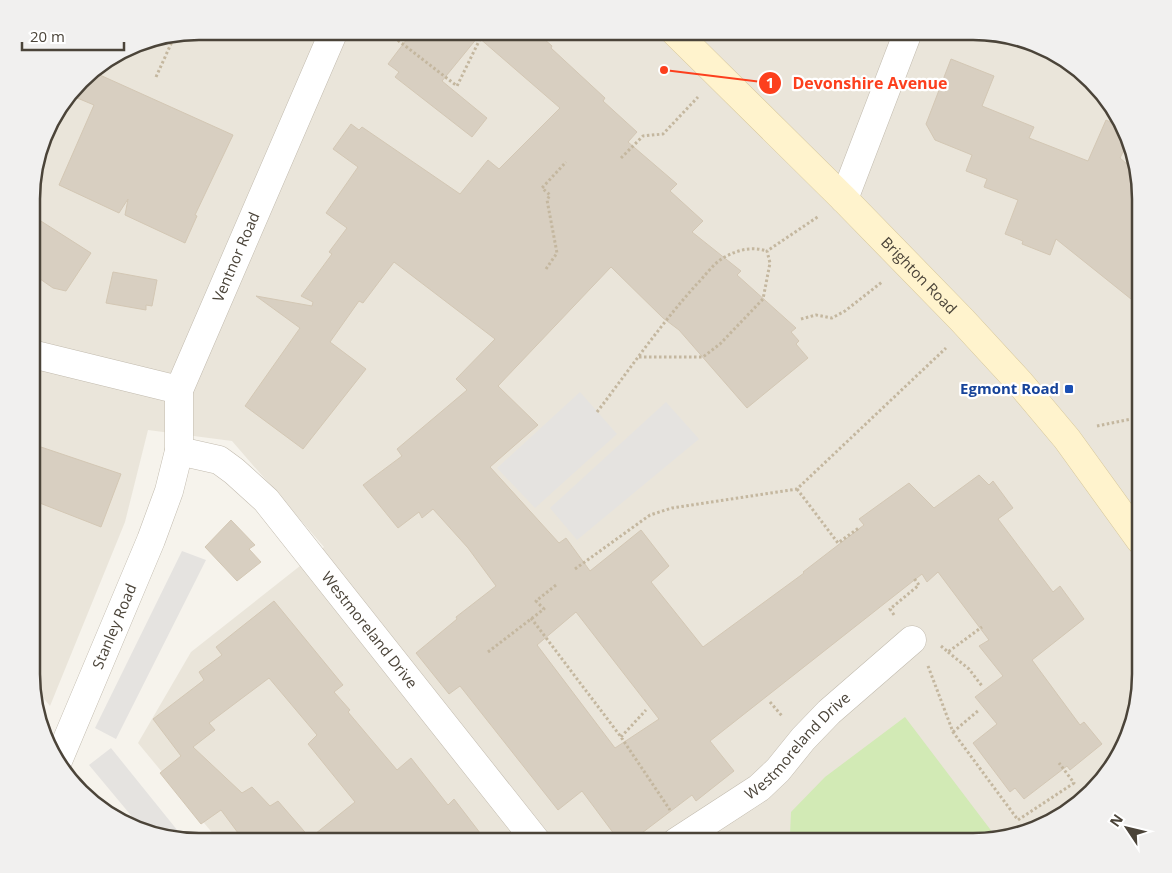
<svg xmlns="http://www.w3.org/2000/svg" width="1172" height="873" font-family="'Open Sans',sans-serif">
	<rect width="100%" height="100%" fill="#f6f3ec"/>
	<path fill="#eae5da" d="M 199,31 L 984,32 L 1037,44 L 1084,73 L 1124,125 L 1141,198 L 1140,686 L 1128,738 L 1099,785 L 1047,825 L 973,842 L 219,841 L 138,743 L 191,652 L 324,547 L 232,441 L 148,430 L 125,522 L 50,706 L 32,684 L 33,176 L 54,115 L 88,73 L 145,40 Z"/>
	<path fill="#d2eab5" d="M 905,717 L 996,837 L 973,842 L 787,842 L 790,835 L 791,812 L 825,777 Z"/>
	<path fill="#e5e3e0" d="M 580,392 L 617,434 L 535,508 L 497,468 Z
		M 666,402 L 699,439 L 577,540 L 550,508 Z
		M 182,551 L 206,560 L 116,739 L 95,728 Z
		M 111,748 L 186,841 L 144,831 L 89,765 Z"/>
	<path fill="#d8cfc1" stroke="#d3c7b4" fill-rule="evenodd" d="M 413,31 L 535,31 L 552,46 L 551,48 L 605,98 L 603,101 L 637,132 L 628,142 L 677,184 L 670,191 L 703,221 L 692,232 L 741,271 L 737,275 L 796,328 L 791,332 L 799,341 L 796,344 L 808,358 L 747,408 L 679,330 L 663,318 L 611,267 L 498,386 L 538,425 L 490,467 L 559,543 L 566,538 L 590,571 L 641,530 L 669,566 L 651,582 L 703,647 L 804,573 L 803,572 L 864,525 L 859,519 L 909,483 L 934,508 L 979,475 L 989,485 L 993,481 L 1013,508 L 998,519 L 1053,592 L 1060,586 L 1084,619 L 1032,660 L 1080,725 L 1084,722 L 1102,744 L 1070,770 L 1067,766 L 1024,799 L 1015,788 L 1010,792 L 973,743 L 997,724 L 975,697 L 1003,676 L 979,646 L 989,640 L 938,572 L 927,582 L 922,574 L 710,741 L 734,771 L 696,801 L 692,795 L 630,842 L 620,842 L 582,791 L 558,810 L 460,686 L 449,694 L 416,653 L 457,619 L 456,617 L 496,586 L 468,548 L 433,509 L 422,518 L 419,512 L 398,528 L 363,485 L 402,456 L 397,449 L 467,390 L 456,379 L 495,339 L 394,262 L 363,303 L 359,301 L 330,342 L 366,369 L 303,449 L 245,406 L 300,328 L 256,296 L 312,306 L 313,302 L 301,296 L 332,254 L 329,252 L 347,228 L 326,213 L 358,167 L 333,149 L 351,124 L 359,130 L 362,127 L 460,194 L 488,160 L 499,169 L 560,108 L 478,37 L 442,81 L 487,118 L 472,137 L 395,77 L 399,72 L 388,64 ZM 576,612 L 659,719 L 615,748 L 537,645 Z
		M 951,59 L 994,76 L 982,106 L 1034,127 L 1029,138 L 1088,161 L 1106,120 L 1125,129 L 1128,142 L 1120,158 L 1134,170 L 1141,198 L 1141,307 L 1056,239 L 1050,255 L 1022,244 L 1023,241 L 1005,234 L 1018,200 L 984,187 L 987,179 L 966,171 L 972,155 L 935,140 L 926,124 Z
		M 91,71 L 233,135 L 195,215 L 197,216 L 185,243 L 125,215 L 128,199 L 119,213 L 59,185 L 94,105 L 70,95 Z
		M 33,216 L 91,253 L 66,291 L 53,288 L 33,274 Z
		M 113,272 L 157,280 L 152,306 L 146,305 L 146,310 L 106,303 Z
		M 32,444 L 121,474 L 101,527 L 32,500 Z
		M 231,520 L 255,545 L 249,549 L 261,562 L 237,581 L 205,547 Z
		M 274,601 L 343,685 L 334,692 L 350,710 L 348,712 L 397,770 L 411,758 L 448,805 L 454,799 L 487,842 L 244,841 L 221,810 L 201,824 L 160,773 L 181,756 L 153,719 L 204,680 L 199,672 L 222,655 L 216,647 ZM 269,678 L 317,735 L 308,744 L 355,802 L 310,838 L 278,801 L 270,806 L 252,787 L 242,793 L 193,747 L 215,730 L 209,723 Z"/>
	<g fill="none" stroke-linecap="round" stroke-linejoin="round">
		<g stroke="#c2bbae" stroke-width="29">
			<g id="street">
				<path d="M 844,199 L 908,32"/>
				<path d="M 32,354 L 179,390"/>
				<path id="s1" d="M 179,451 L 219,460 L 234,471 L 266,500 L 537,842"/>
				<path id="s2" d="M 58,761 L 151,540 L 169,491 L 179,451 L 179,390 L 334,31"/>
				<path id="s3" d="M 676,842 L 759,788 L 778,770 L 803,739 L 829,712 L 912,640"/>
			</g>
		</g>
		<g stroke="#d6c79b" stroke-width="29">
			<g id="secondary">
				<path id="s4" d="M 674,31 L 844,199 L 962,320 L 1020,383 L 1067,439 L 1140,540"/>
			</g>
		</g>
		<path stroke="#c4b79f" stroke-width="3" stroke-dasharray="2.5 2.5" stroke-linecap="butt" d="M 386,31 L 457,86 L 481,37
			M 156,77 L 175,35
			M 621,158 L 643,136 L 663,134 L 698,97
			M 546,269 L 557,253 L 547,200 L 550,195 L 542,188 L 566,162
			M 801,319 L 816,315 L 832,318 L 845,311 L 882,282
			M 639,357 L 703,357 L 720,344 L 763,299 L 770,263 L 767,251 L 819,216
			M 597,412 C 630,369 660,325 696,285 C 704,277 713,264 723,258 C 737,250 751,246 767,251
			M 1097,426 L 1141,417
			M 797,489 L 838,543 L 860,527
			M 575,569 L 650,515 L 672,508 L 797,489 L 946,348
			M 894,615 L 890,609 L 919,585 L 913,577
			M 531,618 L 621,737 L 670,810
			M 941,646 L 948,652 L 982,627
			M 488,652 L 544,609 L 536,601 L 556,585
			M 948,652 L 969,669 L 982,686
			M 928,666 L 953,732 L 1018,820 L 1074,783 L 1059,763
			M 770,702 L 782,716
			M 953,732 L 979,710
			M 621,737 L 646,710"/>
		<use href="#street" stroke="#fff" stroke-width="28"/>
		<use href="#secondary" stroke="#fff3cd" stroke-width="28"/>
	</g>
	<rect fill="#1a4fb4" stroke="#fff" stroke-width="2" x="1064" y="384" width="10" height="10" rx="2.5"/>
	<g text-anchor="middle" stroke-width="4.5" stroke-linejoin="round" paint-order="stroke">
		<g font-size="15" fill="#4b4439" stroke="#fff">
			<text dy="5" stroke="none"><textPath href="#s2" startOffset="539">Ventnor Road</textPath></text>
			<text dy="5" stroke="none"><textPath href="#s4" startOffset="346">Brighton Road</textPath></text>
			<text dy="5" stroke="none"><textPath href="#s2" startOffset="146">Stanley Road</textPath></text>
			<text dy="5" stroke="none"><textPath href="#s1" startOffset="269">Westmoreland Drive</textPath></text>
			<text dy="5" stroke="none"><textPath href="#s3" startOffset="156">Westmoreland Drive</textPath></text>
		</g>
		<g font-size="15" font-weight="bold" fill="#164399" stroke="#fff" text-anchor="end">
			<text x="1059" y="394">Egmont Road</text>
		</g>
	</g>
	<path d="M0 0H1172V873H0ZM199 40H973A159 159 0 0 1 1132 199V674A159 159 0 0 1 973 833H199A159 159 0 0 1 40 674V199A159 159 0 0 1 199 40Z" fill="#f1f0ef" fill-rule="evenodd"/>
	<path fill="none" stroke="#4b4439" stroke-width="2.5" d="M199 40H973A159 159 0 0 1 1132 199V674A159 159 0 0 1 973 833H199A159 159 0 0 1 40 674V199A159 159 0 0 1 199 40Z"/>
	<path fill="none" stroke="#fc3f1d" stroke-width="2" d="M664 70L770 83"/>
	<g fill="#fc3f1d" stroke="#fff" stroke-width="2">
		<circle cx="664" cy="70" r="5"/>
		<circle cx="770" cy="83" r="12"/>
	</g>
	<g font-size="15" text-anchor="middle" font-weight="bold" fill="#fff">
		<text x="770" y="88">1</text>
	</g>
	<g font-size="16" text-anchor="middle" font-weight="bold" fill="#fc3f1d" stroke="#fff" stroke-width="4.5" stroke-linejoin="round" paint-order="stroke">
		<text x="870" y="89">Devonshire Avenue</text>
	</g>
	<g transform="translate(1127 828) rotate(305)" stroke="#ffffff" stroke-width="4" paint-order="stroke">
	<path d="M0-4L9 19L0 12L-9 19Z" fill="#4b4439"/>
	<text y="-8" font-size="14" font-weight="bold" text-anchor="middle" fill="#4b4439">N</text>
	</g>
	<path d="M22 42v8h102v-8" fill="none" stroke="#4b4439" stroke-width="2.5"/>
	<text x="30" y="42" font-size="15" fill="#4b4439" stroke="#ffffff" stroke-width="4" paint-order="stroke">20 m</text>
</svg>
